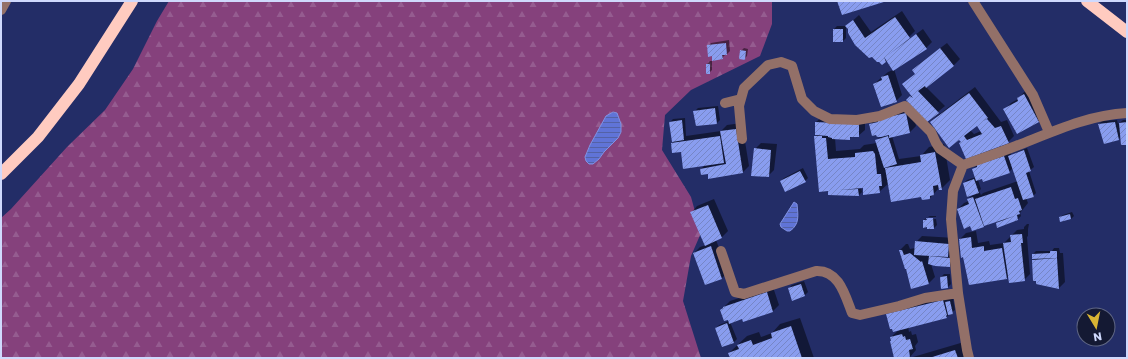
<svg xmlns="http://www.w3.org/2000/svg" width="1128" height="359" font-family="Poppins,sans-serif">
	<defs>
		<pattern id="forest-firs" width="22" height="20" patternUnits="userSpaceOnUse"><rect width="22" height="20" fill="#85417c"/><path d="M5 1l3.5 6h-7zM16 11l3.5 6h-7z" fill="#955c90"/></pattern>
		<pattern id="water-rules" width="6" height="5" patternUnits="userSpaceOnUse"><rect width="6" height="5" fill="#6074d7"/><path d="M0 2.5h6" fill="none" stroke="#5462a6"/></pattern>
		<pattern id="building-hatch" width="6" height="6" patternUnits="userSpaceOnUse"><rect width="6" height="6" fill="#899def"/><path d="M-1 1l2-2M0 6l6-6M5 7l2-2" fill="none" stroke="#7686c6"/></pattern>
	</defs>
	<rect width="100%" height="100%" fill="#232d67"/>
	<path fill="url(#forest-firs)" d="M 169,1 L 772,1 L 772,24 L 760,56 L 691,90 L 665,115 L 662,150 L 691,197 L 701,233 L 691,256 L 683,301 L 701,358 L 1,358 L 1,218 L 11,209 L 67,147 L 105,110 L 133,69 L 157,21 Z"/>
	<path fill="url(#water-rules)" stroke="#8192e2" d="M 613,112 L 617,113 L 621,124 L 621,132 L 618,138 L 604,152 L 599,159 L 593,164 L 589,164 L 586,161 L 585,157 L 590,145 L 606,116 Z
		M 794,202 L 797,204 C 798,215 800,224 790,231 L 787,231 L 781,227 L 780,224 Z"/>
	<path fill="#0007" fill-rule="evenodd" d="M 902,11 L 915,31 L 907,39 L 908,40 L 923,29 L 932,42 L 926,48 L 894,69 L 902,95 L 896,101 L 874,84 L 888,72 L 893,70 L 887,61 L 882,64 L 847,26 L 859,15 L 871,32 Z
		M 837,26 L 846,26 L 846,38 L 843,41 L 834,29 Z
		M 729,40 L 730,51 L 727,54 L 725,54 L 725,55 L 722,58 L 708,46 L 711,43 Z
		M 947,43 L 960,59 L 954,65 L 926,87 L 945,106 L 927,121 L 907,100 L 912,95 L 904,84 L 916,73 L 919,64 Z
		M 744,48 L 748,49 L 747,56 L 744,59 L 741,51 Z
		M 710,61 L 712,61 L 712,70 L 709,73 L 707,64 Z
		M 975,87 L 1001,122 L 1007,120 L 1014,136 L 1008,142 L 962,142 L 959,139 L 931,122 L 937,116 ZM 977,124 L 981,131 L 974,134 L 970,130 Z
		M 1030,89 L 1045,115 L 1039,121 L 1017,133 L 1005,109 L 1011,103 L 1018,99 L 1024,92 Z
		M 718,106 L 720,120 L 717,123 L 695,111 L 698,108 Z
		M 912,108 L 916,126 L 910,132 L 892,136 L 899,159 L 921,156 L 929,147 L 944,144 L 950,180 L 941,189 L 939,188 L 930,198 L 889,183 L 879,192 L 864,187 L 861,187 L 862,192 L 859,195 L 829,194 L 815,137 L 818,134 L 816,122 L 823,116 L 865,118 L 865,130 L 858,136 L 852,136 L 849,139 L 835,138 L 836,151 L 860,149 L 864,145 L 877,143 L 876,141 L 881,136 L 870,124 L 876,118 Z
		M 685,118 L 686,136 L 721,131 L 727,125 L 742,123 L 749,166 L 742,173 L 708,173 L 701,169 L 705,165 L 682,151 L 672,143 L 675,140 L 670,122 L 673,119 Z
		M 1117,120 L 1118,124 L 1123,120 L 1127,120 L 1127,144 L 1121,136 L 1119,139 L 1099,124 L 1102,121 Z
		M 761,143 L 777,144 L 774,170 L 768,176 L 755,149 Z
		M 1027,148 L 1034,167 L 1029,171 L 1036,193 L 1033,196 L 1026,198 L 1028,203 L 1020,213 L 1021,216 L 1018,219 L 998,227 L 997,224 L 1002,219 L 986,224 L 984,226 L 970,225 L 958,209 L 964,203 L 969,201 L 968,199 L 975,193 L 964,183 L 967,180 L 976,177 L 973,169 L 979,163 L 1010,150 L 1011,155 ZM 1013,168 L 1018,181 L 983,193 L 981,195 L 979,191 L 981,189 L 978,180 L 1009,172 Z
		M 803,168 L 808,178 L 805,181 L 781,181 L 784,178 Z
		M 714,199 L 728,231 L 722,237 L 716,240 L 728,272 L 722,278 L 705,284 L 694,253 L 700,247 L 706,245 L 691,213 L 697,206 Z
		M 1072,212 L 1074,216 L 1071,219 L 1060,218 L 1063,215 Z
		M 930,216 L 936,216 L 936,217 L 928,217 Z
		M 927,217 L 925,220 L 936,219 L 937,225 L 934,228 L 924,220 Z
		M 1027,224 L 1029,224 L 1028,229 L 1028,236 L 1027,237 L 1030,274 L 1024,280 L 1009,276 L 1007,278 L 970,284 L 960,239 L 966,233 L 976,231 L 978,243 L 989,241 L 990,245 L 1004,243 L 1017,230 L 1024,229 L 1024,227 Z
		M 922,236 L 955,238 L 954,250 L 949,255 L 952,255 L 953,263 L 950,266 L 931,264 L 935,277 L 929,283 L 912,288 L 900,250 L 906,244 L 908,244 L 910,249 L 915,248 L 916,242 Z
		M 1054,248 L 1059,248 L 1060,253 L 1063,253 L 1065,282 L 1059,288 L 1033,260 L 1035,258 L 1033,254 L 1036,251 L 1052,251 Z
		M 944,274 L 950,274 L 951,284 L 948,287 L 942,288 L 941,277 Z
		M 804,281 L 808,292 L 805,295 L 789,288 L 792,285 Z
		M 773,287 L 779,305 L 773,311 L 744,321 L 743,318 L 730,322 L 737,339 L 734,342 L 716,328 L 719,325 L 729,321 L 721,310 L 730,301 Z
		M 949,294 L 953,298 L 955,310 L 946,317 L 908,327 L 909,332 L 911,331 L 912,335 L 916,334 L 918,342 L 915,346 L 916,350 L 910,357 L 905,358 L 895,358 L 891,341 L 892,340 L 891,337 L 900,329 L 887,315 Z
		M 800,318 L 814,358 L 731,358 L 729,353 L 747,336 L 759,332 L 761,337 L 772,333 L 780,324 Z
		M 964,342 L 972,358 L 912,358 L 913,357 Z"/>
	<path fill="url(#building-hatch)" fill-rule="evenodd" d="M 837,1 L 887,1 L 842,15 Z
		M 895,17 L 910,38 L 887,56 L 916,34 L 927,49 L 893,71 L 884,57 L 886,62 L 882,65 L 879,62 L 877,62 L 872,57 L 869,58 L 855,45 L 848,33 L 848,29 L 845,26 L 853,20 L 865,38 Z
		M 833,29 L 843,29 L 843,42 L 833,42 Z
		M 726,43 L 727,55 L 722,55 L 723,59 L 712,61 L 712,56 L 708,57 L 707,45 Z
		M 940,48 L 954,66 L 926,88 L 925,86 L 918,91 L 939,113 L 927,122 L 906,100 L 910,96 L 913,98 L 902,84 L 915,74 L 912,70 Z
		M 740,50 L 746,51 L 745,60 L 739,59 Z
		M 706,64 L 710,64 L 710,74 L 706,74 Z
		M 888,75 L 897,102 L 881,107 L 873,84 L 882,80 L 881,77 Z
		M 969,93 L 988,118 L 983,121 L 987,119 L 995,128 L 1001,126 L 1009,143 L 966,159 L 959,143 L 961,142 L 959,140 L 949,148 L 930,122 ZM 977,126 L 982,134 L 967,140 L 964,136 Z
		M 1024,94 L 1039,122 L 1017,134 L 1003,109 L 1018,101 L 1017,98 Z
		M 715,108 L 717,124 L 696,126 L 693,111 Z
		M 906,113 L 910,133 L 889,138 L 889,135 L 881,137 L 877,137 L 876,135 L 872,136 L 869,124 L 878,122 L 878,120 L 888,117 Z
		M 682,120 L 684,140 L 672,142 L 669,122 Z
		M 815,122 L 859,124 L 859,137 L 850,137 L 850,140 L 832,139 L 832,138 L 828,137 L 828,136 L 815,135 Z
		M 1115,122 L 1119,140 L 1104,144 L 1098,124 Z
		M 1127,122 L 1127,145 L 1121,145 L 1119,123 Z
		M 736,129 L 743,173 L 708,179 L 708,174 L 701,175 L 700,169 L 726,164 L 720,131 Z
		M 720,136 L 724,163 L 683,169 L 681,152 L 672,153 L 671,143 Z
		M 814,136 L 822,136 L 822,138 L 826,138 L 828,159 L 855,157 L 855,153 L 873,151 L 875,154 L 877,174 L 881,174 L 882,186 L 879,186 L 880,193 L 863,195 L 863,188 L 839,190 L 858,189 L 859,196 L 828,195 L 828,191 L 819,192 Z
		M 888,136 L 897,164 L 884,168 L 875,140 Z
		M 754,148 L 771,150 L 769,177 L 751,176 Z
		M 1024,150 L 1031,171 L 1026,173 L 1034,197 L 1023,200 L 1008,156 Z
		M 935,152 L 942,190 L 939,190 L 938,185 L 933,186 L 934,195 L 930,196 L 930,199 L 922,200 L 921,197 L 891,202 L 885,168 L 921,162 L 920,155 Z
		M 1004,156 L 1010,173 L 983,182 L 982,179 L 976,181 L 972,169 L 977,167 L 977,165 Z
		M 800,171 L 806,182 L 785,192 L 780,181 Z
		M 974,179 L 979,193 L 967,197 L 963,183 Z
		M 1011,187 L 1015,199 L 1018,198 L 1022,210 L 1019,211 L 1020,214 L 984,226 L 975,199 Z
		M 973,197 L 984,227 L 972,231 L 970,226 L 964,229 L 957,209 L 969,204 L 967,199 Z
		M 708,205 L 722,238 L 705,246 L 690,212 Z
		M 1070,214 L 1071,219 L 1060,222 L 1059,217 Z
		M 1017,215 L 1018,220 L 997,228 L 996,223 Z
		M 926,218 L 933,218 L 934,229 L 927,229 L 927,227 L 923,228 L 923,220 L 927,220 Z
		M 1022,234 L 1023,243 L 1021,243 L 1025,281 L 1009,283 L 1003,243 L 1011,242 L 1010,235 Z
		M 971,237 L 972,248 L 984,246 L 984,251 L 1002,248 L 1007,279 L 969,285 L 963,257 L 961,258 L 959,239 Z
		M 915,241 L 949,244 L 948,257 L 914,255 Z
		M 711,246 L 722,279 L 705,285 L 693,253 Z
		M 899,250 L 902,250 L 904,255 L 910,253 L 921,262 L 922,261 L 929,284 L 911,289 L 906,269 L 905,269 Z
		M 1050,251 L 1057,251 L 1057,258 L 1032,259 L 1032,254 L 1050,253 Z
		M 929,256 L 950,258 L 950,267 L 935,266 L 928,264 Z
		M 1057,258 L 1059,289 L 1036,284 L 1036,281 L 1033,281 L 1032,260 Z
		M 947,276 L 948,288 L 941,289 L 940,277 Z
		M 801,284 L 805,296 L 792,301 L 788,288 Z
		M 767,292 L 773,312 L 743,322 L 742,319 L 729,324 L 728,320 L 724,321 L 720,310 L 723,308 L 723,307 Z
		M 943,300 L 947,315 L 946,316 L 947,318 L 893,332 L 892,329 L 890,329 L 886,314 Z
		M 950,301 L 953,314 L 948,315 L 945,302 Z
		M 727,323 L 734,343 L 722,347 L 715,328 Z
		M 791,326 L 802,358 L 730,358 L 728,353 L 739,349 L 737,345 L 751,340 L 753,345 L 772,338 L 771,333 Z
		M 902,334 L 903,337 L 905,336 L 906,340 L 910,339 L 913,349 L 909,350 L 910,357 L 894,358 L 890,341 L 891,341 L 890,337 Z
		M 955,350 L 958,358 L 929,358 Z"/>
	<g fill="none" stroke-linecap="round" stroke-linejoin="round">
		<path stroke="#937068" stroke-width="10" d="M 973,1 L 1033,95 L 1049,132
			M 1,10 L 6,1
			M 725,103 L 741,99
			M 742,139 L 739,106 L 744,88 L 768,65 L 781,62 L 792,66 L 802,99 L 814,111 L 830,119 L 857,120 L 880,116 L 905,106 L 931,132 L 936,143 L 940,149 L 963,165
			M 721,251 L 735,292 L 744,294 L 816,271 C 839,270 845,295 852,313 L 860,315 L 899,306 L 925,298 L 958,293
			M 969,358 L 967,350 L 958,293 L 951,219 L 953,191 L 963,165 C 981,159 998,153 1016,146 C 1052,132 1088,115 1127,113"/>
		<path stroke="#ffcbc0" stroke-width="12" d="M 1087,1 L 1127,32
			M 1,174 L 38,137 L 79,84 L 132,1"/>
	</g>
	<rect width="1128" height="359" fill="none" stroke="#cfd9fd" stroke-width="4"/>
	<g transform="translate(1096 327) rotate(170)"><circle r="19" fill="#141933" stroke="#5f6684"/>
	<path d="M0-3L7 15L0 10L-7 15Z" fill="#d8b434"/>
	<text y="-6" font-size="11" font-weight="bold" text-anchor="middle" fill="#cfd9fd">N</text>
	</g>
</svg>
